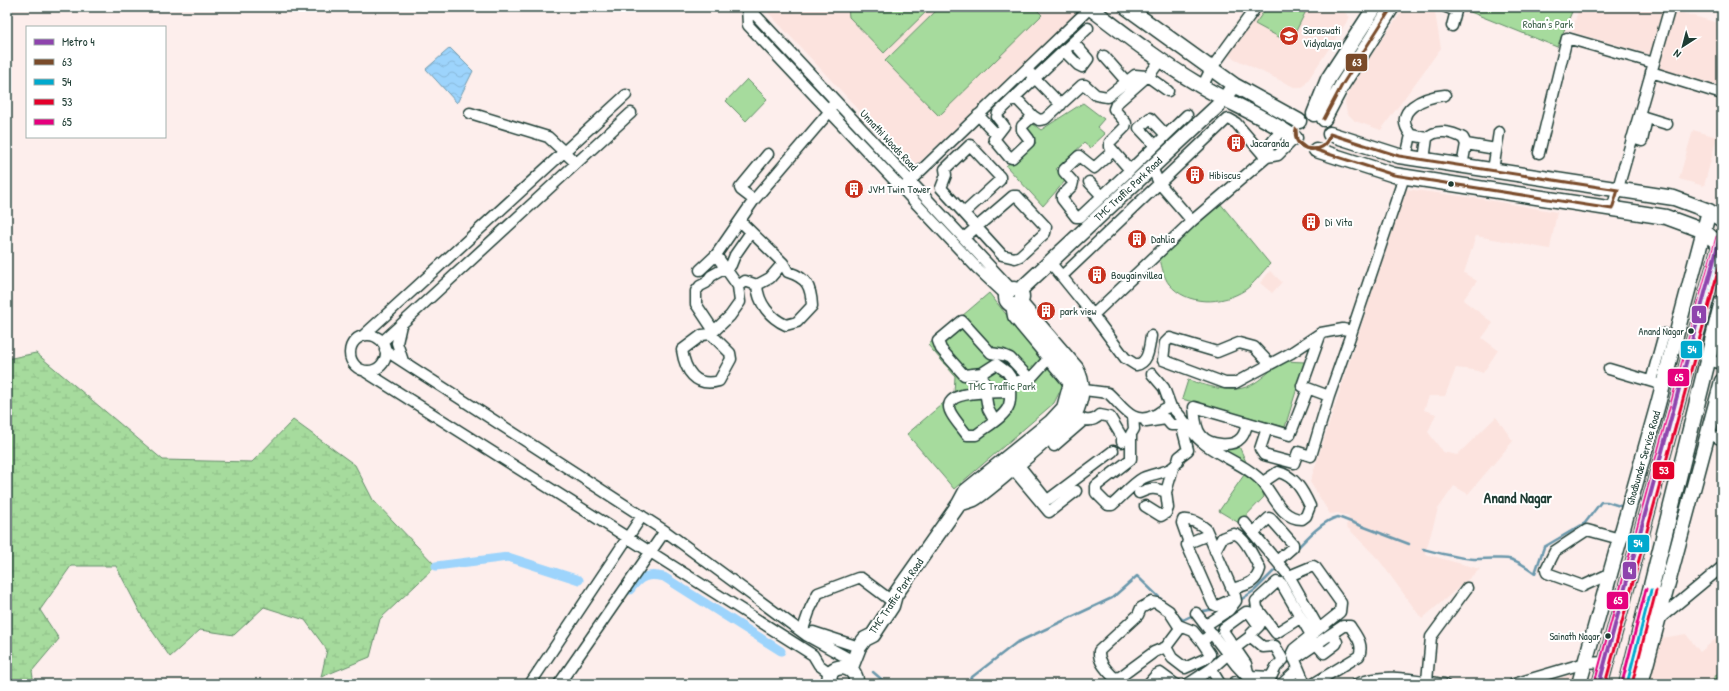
<svg xmlns="http://www.w3.org/2000/svg" width="1729" height="691" font-family="'Patrick Hand',sans-serif">
	<defs>
		<pattern id="wetland-marsh" width="20" height="14" patternUnits="userSpaceOnUse"><rect width="20" height="14" fill="#a6db9d"/><path d="M1 5h8M5 5V1M11 12h8M15 12V8" fill="none" stroke="#8ebd88"/></pattern>
		<pattern id="water-waves" width="16" height="10" patternUnits="userSpaceOnUse"><rect width="16" height="10" fill="#9dd4fc"/><path d="M0 5q4-4 8 0t8 0" fill="none" stroke="#87b7d9"/></pattern>
	</defs>
	<rect width="100%" height="100%" fill="#fdeeec"/>
	<filter id="ink" filterUnits="userSpaceOnUse"><feTurbulence type="fractalNoise" baseFrequency=".025" numOctaves="2"/><feDisplacementMap in="SourceGraphic" scale="8" xChannelSelector="R" yChannelSelector="G"/><feConvolveMatrix kernelMatrix="1 2 1 2 8 2 1 2 1" color-interpolation-filters="sRGB"/></filter>
	<g filter="url(#ink)">
		<path fill="#fce3de" d="M 763,7 L 1070,7 L 1077,14 L 913,168 Z
			M 1262,7 L 1338,7 L 1350,17 L 1304,86 L 1300,88 L 1294,87 L 1227,55 Z
			M 1405,7 L 1434,7 L 1441,48 L 1381,130 L 1355,121 L 1347,113 L 1345,102 L 1354,79 Z
			M 1579,7 L 1665,7 L 1652,55 L 1572,32 Z
			M 1672,10 L 1722,24 L 1722,86 L 1656,68 Z
			M 1693,130 L 1717,137 L 1704,186 L 1679,179 Z
			M 1406,189 L 1482,199 L 1557,212 L 1550,249 L 1476,236 L 1464,273 L 1477,281 L 1463,300 L 1493,323 L 1482,338 L 1498,350 L 1483,373 L 1474,370 L 1456,368 L 1445,396 L 1429,396 L 1424,410 L 1436,414 L 1428,432 L 1443,452 L 1457,455 L 1496,417 L 1513,441 L 1468,494 L 1454,486 L 1438,509 L 1425,554 L 1480,569 L 1422,619 L 1379,560 L 1346,526 L 1349,517 L 1338,513 L 1330,514 L 1310,482 Z
			M 1270,271 L 1282,282 L 1272,293 L 1260,283 Z
			M 1686,634 L 1700,652 L 1722,634 L 1722,684 L 1647,684 L 1656,639 Z
			M 1575,673 L 1572,684 L 1537,684 L 1554,680 Z"/>
		<path fill="url(#wetland-marsh)" stroke="#628c68" d="M 36,353 L 163,460 L 252,462 L 293,420 L 355,465 L 373,500 L 436,566 L 380,619 L 370,657 L 321,677 L 327,650 L 305,620 L 264,607 L 234,635 L 200,630 L 170,657 L 142,616 L 116,566 L 71,566 L 40,610 L 59,639 L 32,671 L 34,684 L 7,684 L 7,359 Z"/>
		<path fill="#a6db9d" stroke="#628c68" d="M 848,7 L 931,7 L 884,53 L 849,17 Z
			M 940,7 L 1034,7 L 1042,15 L 939,116 L 885,61 Z
			M 1267,7 L 1308,7 L 1290,43 L 1255,24 Z
			M 1434,7 L 1574,7 L 1557,47 L 1468,11 L 1435,11 Z
			M 747,79 L 767,99 L 746,121 L 726,101 Z
			M 1083,103 L 1104,119 L 1097,127 L 1105,134 L 1090,148 L 1084,143 L 1056,169 L 1066,180 L 1043,206 L 1006,166 L 1036,143 L 1025,129 L 1033,124 L 1041,130 Z
			M 1219,202 L 1270,264 C 1262,272 1254,284 1245,290 C 1222,305 1187,306 1169,284 C 1164,278 1162,267 1160,259 Z
			M 989,293 L 1041,358 L 1062,378 L 1062,387 L 1054,403 L 954,489 L 907,434 L 954,394 L 955,376 L 928,345 Z
			M 1283,361 L 1305,362 L 1285,427 L 1182,399 L 1188,380 C 1212,387 1237,397 1259,380 C 1268,374 1274,366 1283,361 Z
			M 1238,444 L 1247,464 L 1221,449 Z
			M 1244,475 L 1261,486 L 1264,497 L 1239,523 L 1219,511 Z
			M 1722,668 L 1722,684 L 1709,684 Z"/>
		<path fill="url(#water-waves)" stroke="#6b98ac" d="M 450,48 L 473,71 L 457,103 L 426,69 Z"/>
		<g fill="none" stroke-linecap="round" stroke-linejoin="round">
			<path stroke="#6b98ac" stroke-width="2.5" d="M 1423,549 C 1439,553 1458,558 1474,559 C 1506,560 1507,552 1535,573 L 1544,547 L 1585,523 L 1601,502 L 1607,502 L 1620,506
				M 1285,561 C 1298,548 1321,520 1338,517 L 1409,544
				M 1239,601 L 1255,590 L 1275,570
				M 1203,611 L 1216,609
				M 1176,614 L 1183,620 L 1193,615
				M 873,672 L 887,684
				M 963,684 L 1016,643 L 1112,598 L 1137,576 L 1164,602"/>
			<path stroke="#9dd4fc" stroke-width="9" d="M 436,566 L 508,557 L 579,580
				M 630,590 C 640,576 648,573 664,577 L 781,651"/>
			<g stroke="#1f3d34" stroke-width="13">
				<path id="street" d="M 747,7 L 748,25 L 977,268 L 1007,296
					M 748,7 L 1012,290
					M 1446,7 L 1456,11 L 1452,26
					M 1088,28 L 998,113 L 997,117 L 1004,126 L 994,139 L 1009,157 L 1012,158 L 1029,142 L 1029,139 L 1022,130 L 1022,126 L 1033,116 L 1039,120 L 1045,119 L 1082,85 L 1085,85 L 1096,95 L 1107,97 L 1135,75 L 1147,76 L 1168,91
					M 1064,51 L 1078,65 L 1082,67 L 1088,59 L 1073,42
					M 1104,56 L 1126,81
					M 1651,72 L 1722,94
					M 1030,73 L 1061,105
					M 1202,87 L 1211,69 L 1256,7
					M 1015,97 L 1033,116
					M 470,113 L 548,137 L 576,163
					M 978,115 L 997,135
					M 1641,116 L 1667,124
					M 1411,135 L 1427,138 C 1436,128 1452,132 1463,138 L 1466,144 L 1496,149
					M 1632,138 L 1642,141 L 1647,118
					M 1155,145 L 1139,128 L 1150,118 L 1166,135
					M 1113,151 L 1094,168 L 1079,156 L 1064,170 L 1064,172 L 1073,182 L 1072,186 L 1062,196 L 1062,199 L 1076,217 L 1080,217 L 1130,170 L 1110,147 L 1110,142 L 1125,127 L 1126,123 L 1114,109 L 1116,104 L 1151,73 L 1161,59
					M 1539,153 L 1567,38 L 1654,63
					M 1267,157 L 1269,146 L 1282,129
					M 1406,157 L 1411,135 C 1391,110 1424,97 1445,95
					M 1424,160 L 1427,138
					M 1462,166 L 1466,144
					M 1152,168 L 1159,183 L 1192,221 L 1267,157 L 1278,155 L 1295,138
					M 1130,170 L 1187,115
					M 1493,170 L 1499,132
					M 1089,182 L 1102,196
					M 907,184 L 1091,7
					M 754,200 L 741,190 L 740,188 L 768,154
					M 1612,209 L 1670,7
					M 964,238 C 980,224 997,210 1013,196 L 1017,196 L 1046,227 L 1045,233 L 1020,256 L 1015,258 L 1002,255 L 941,188 L 946,175 L 945,169 L 970,145 L 1000,177 L 1000,180 L 964,213
					M 1050,262 L 1093,315 L 1125,358 L 1136,365 C 1149,363 1149,347 1151,336
					M 700,270 L 716,255 L 754,200 L 830,111 L 832,105
					M 1062,276 L 1226,120 L 1229,119 L 1236,123 L 1266,158
					M 757,285 L 770,278 L 783,263
					M 738,286 L 745,281 L 757,285 C 758,303 770,318 786,325 L 797,322 L 812,306 C 811,286 807,278 788,272 L 783,263 L 740,221
					M 1093,315 L 1192,221
					M 401,325 L 397,343 L 403,361
					M 714,331 L 696,304 L 696,291 L 700,286 L 706,283 L 711,276 L 731,265 L 735,255 L 751,232
					M 1321,333 L 1302,386 L 1329,396 L 1352,331
					M 711,334 L 702,335 L 682,350 C 685,370 695,388 719,381 L 731,359 L 730,353 L 711,334 L 730,316 L 740,302 L 738,286 L 716,255
					M 364,335 L 626,95
					M350 353a18 18 0 1 1 36 0a18 18 0 1 1-36 0Z
					M 382,342 L 631,113
					M 385,350 L 665,531 L 806,635 L 853,661
					M 1709,360 L 1722,364
					M 1270,364 L 1254,347 L 1239,343 L 1217,352 L 1170,338 L 1165,343 L 1163,360 L 1225,383 L 1235,383 L 1291,353 L 1321,333 L 1343,329 L 1352,331 L 1404,177
					M 1609,369 L 1663,385
					M 366,372 L 813,655 L 819,665 L 830,673
					M 982,373 L 988,409 L 994,420
					M 1152,374 L 1164,388 L 1171,407
					M 1030,379 L 1014,382 L 1007,372 L 996,364 L 982,373 L 964,375 L 941,349 L 938,341 L 962,321 L 991,353 L 1003,355 L 1010,358 L 1030,379 L 1049,358
					M 1651,381 L 1664,334
					M 1076,389 L 1108,393 C 1122,405 1132,427 1155,415 C 1161,412 1164,407 1171,407 C 1183,416 1189,431 1201,441 C 1219,457 1250,466 1264,484 C 1275,498 1282,519 1302,519 L 1306,516 L 1310,506 C 1303,491 1295,476 1278,472 L 1263,482
					M 1010,392 C 997,393 951,389 949,406 C 948,413 963,429 967,435 L 976,435 C 986,427 1005,417 1009,405 C 1011,399 1010,392 1010,386 L 1014,382
					M 1070,408 C 1077,418 1089,426 1100,415 L 1110,417 L 1122,437 L 1122,442
					M 1133,417 L 1134,429 L 1131,434 L 1131,459 L 1096,486 L 1096,493 L 1108,505 L 1112,505 C 1122,497 1132,484 1143,478 C 1155,472 1177,473 1179,457 L 1188,450 L 1182,427 L 1179,425 L 1171,425 L 1166,419 L 1146,422
					M 1248,423 C 1246,427 1245,434 1241,438 C 1232,448 1209,445 1201,435 C 1195,428 1195,416 1194,407 L 1290,435 L 1308,389
					M 1267,428 L 1260,449 L 1264,455 L 1294,463 L 1298,452 L 1311,456 L 1329,396
					M 1708,433 L 1722,440
					M 1054,446 L 1084,420
					M 1014,459 L 1046,499 L 1049,499 L 1113,451
					M 1008,463 L 1049,512 L 1076,491
					M 1139,493 C 1150,488 1154,487 1166,492
					M 1145,506 L 1161,516 L 1166,513 L 1168,508 L 1166,492 L 1173,468
					M 1244,522 L 1289,576
					M 1253,533 L 1269,518 L 1271,519 L 1293,544 L 1293,547 L 1277,561
					M 1188,543 L 1208,535
					M 1215,551 L 1222,538 C 1225,537 1231,534 1234,534 C 1244,535 1256,561 1260,569 C 1256,584 1245,585 1232,589
					M 1609,574 L 1583,586 L 1547,573 L 1546,569 L 1555,551 L 1587,530 L 1620,539
					M 810,609 L 818,593 L 858,578 L 861,578 L 893,602
					M 1196,613 L 1236,665 L 1254,684
					M 1300,618 L 1276,633 L 1257,608 L 1256,601 L 1277,582 L 1281,583 L 1311,635
					M 1658,620 L 1722,567
					M 1206,625 L 1229,610 L 1236,601 L 1235,596 L 1206,529 C 1200,524 1191,519 1183,520 L 1182,523 L 1188,540 L 1187,545 L 1213,604 L 1217,606 L 1235,598
					M 802,632 L 809,612
					M 806,635 L 813,632 L 859,647
					M 1202,642 L 1210,654 L 1207,658 L 1185,668 L 1172,658 L 1166,647 L 1154,652 L 1120,677 L 1114,678 C 1107,670 1098,662 1099,651 L 1138,615 L 1141,608 L 1152,602 L 1157,603 L 1169,611 L 1178,625 L 1193,631 L 1202,642 L 1212,633
					M 1316,644 L 1324,653 L 1336,644 L 1337,642 L 1332,634
					M 1166,647 L 1181,627
					M 1294,659 L 1343,626 L 1350,626 C 1356,636 1364,644 1359,656 L 1313,684
					M 1211,669 L 1219,682
					M 1427,681 L 1431,637 L 1467,588
					M 1235,682 L 1236,684
					M 530,684 L 642,516
					M 559,684 L 665,531
					M 1148,684 L 1156,675 L 1160,673 L 1175,684
					M 1188,684 L 1211,669 L 1235,648 L 1223,631 L 1224,628 L 1246,612 L 1249,612 L 1259,626 L 1251,634 L 1251,637 L 1263,647 L 1275,646 L 1283,660 L 1276,667 L 1271,677 L 1251,676 L 1248,672 L 1246,664 L 1235,648 L 1251,636
					M 1282,684 L 1298,669
					M 1305,684 L 1292,653 L 1294,649 L 1340,612 L 1341,603 L 1316,568 L 1313,566 L 1289,576 L 1319,629
					M 1357,684 C 1383,672 1416,680 1444,684
					M 1514,684 L 1585,663 L 1606,662"/>
			</g>
			<g stroke="#1f3d34" stroke-width="17">
				<path id="secondary" d="M 1089,7 C 1123,33 1159,61 1196,83 C 1228,103 1265,116 1295,138
					M 1126,7 L 1234,85 L 1299,121
					M 1314,114 L 1328,79 L 1375,7
					M 1324,119 L 1342,85 L 1392,7
					M 1330,134 L 1399,156 L 1674,198 L 1709,211 L 1722,220
					M 1316,150 L 1394,175 L 1666,217 L 1704,231 L 1722,247
					M1006 297a8 8 0 1 1 16 0a8 8 0 1 1-16 0Z
					M 1019,291 L 1224,100 L 1234,85
					M 959,504 C 964,502 969,501 974,499 C 986,492 1072,419 1077,409 C 1083,393 1084,383 1076,368 L 1020,303
					M 850,670 L 859,647 L 865,639 L 873,635 L 892,606 L 895,595 L 959,504 L 966,491 L 1051,422 L 1064,408 L 1071,383 L 1015,316 L 1013,305
					M 829,684 L 830,673 C 840,662 858,668 856,684
					M 1579,684 L 1658,404 L 1709,211
					M 1641,684 L 1722,381"/>
			</g>
			<g stroke="#1f3d34" stroke-width="18">
				<path id="primary" d="M 1600,684 L 1722,238
					M 1627,684 L 1722,303"/>
			</g>
			<use href="#street" stroke="#fff" stroke-width="10"/>
			<use href="#secondary" stroke="#fff" stroke-width="14"/>
			<use href="#primary" stroke="#fff" stroke-width="15"/>
			<g stroke="#fff" stroke-width="6">
				<path id="bus-1" d="M 1324,119 L 1342,85 L 1392,7
					M 1296,129 L 1297,141 L 1306,148 C 1319,151 1325,146 1330,135
					M 1296,129 C 1290,152 1326,158 1330,135
					M 1316,150 L 1394,175 L 1612,209 L 1618,190 L 1399,156 L 1330,134"/>
			</g>
			<g stroke="#fff" stroke-width="6">
				<path id="bus-2" d="M 1600,684 L 1722,238
					M 1627,684 L 1651,590"/>
			</g>
			<g stroke="#fff" stroke-width="6">
				<path id="bus-3" d="M 1605,684 L 1722,257
					M 1632,684 L 1656,591"/>
			</g>
			<g stroke="#fff" stroke-width="6">
				<path id="bus-4" d="M 1595,683 L 1717,237
					M 1622,683 L 1646,589"/>
			</g>
			<use href="#bus-1" stroke="#7a4b2a" stroke-width="3"/>
			<use href="#bus-2" stroke="#00a9ce" stroke-width="3"/>
			<use href="#bus-3" stroke="#e4002b" stroke-width="3"/>
			<use href="#bus-4" stroke="#e5007d" stroke-width="3"/>
			<g stroke="#fff" stroke-width="7">
				<path id="metro-1" d="M 1599,684 L 1722,230"/>
			</g>
			<use href="#metro-1" stroke="#8e44ad" stroke-width="4"/>
		</g>
	</g>
	<defs>
		<g id="school-disc" transform="scale(1)"><circle r="9.5" fill="#c8321e" stroke="#fff"/><path d="M0-5L7-2L0 1L-7-2ZM-4 1L0 2.5L4 1V4Q0 6-4 4Z" fill="#fff"/></g>
		<g id="building-disc" transform="scale(1)"><circle r="9.5" fill="#c8321e" stroke="#fff"/><path d="M-4-6H4V6H1V3H-1V6H-4ZM-2.5-4.3h1.7v1.8h-1.7ZM.8-4.3h1.7v1.8H.8ZM-2.5-1h1.7V.8h-1.7ZM.8-1h1.7V.8H.8Z" fill="#fff"/></g>
	</defs>
	<g fill-rule="evenodd">
		<use href="#school-disc" x="1289" y="36"/>
		<use href="#building-disc" x="1236" y="143"/>
		<use href="#building-disc" x="1195" y="175"/>
		<use href="#building-disc" x="854" y="189"/>
		<use href="#building-disc" x="1311" y="222"/>
		<use href="#building-disc" x="1137" y="239"/>
		<use href="#building-disc" x="1097" y="275"/>
		<use href="#building-disc" x="1046" y="311"/>
	</g>
	<g fill="#1f3d34" stroke="#fff" stroke-width="1.5">
		<circle cx="1451" cy="184" r="3.5"/>
		<circle cx="1691" cy="331" r="3.5"/>
		<circle cx="1608" cy="636" r="3.5"/>
	</g>
	<g text-anchor="middle" stroke-width="4" stroke-linejoin="round" paint-order="stroke">
		<g font-size="10" fill="#1f3d34" stroke="#fff" text-anchor="end">
			<text x="1684" y="335">Anand Nagar</text>
			<text x="1600" y="640">Sainath Nagar</text>
		</g>
		<g font-size="11" fill="#41644e" stroke="#fff">
			<text x="1548" y="28">Rohan's Park</text>
			<text x="1002" y="390">TMC Traffic Park</text>
		</g>
		<g font-size="11" fill="#1f3d34" stroke="#fff" text-anchor="start">
			<text x="1303" y="34">Saraswati<tspan x="1303" dy="13">Vidyalaya</tspan></text>
			<text x="1250" y="147">Jacaranda</text>
			<text x="1209" y="179">Hibiscus</text>
			<text x="868" y="193">JVM Twin Tower</text>
			<text x="1325" y="226">Di Vita</text>
			<text x="1151" y="243">Dahlia</text>
			<text x="1111" y="279">Bougainvillea</text>
			<text x="1060" y="315">park view</text>
		</g>
		<g font-size="11" fill="#1f3d34" stroke="#fff">
			<text transform="translate(889 140) rotate(47)" y="4">Unnathi Woods Road</text>
			<text transform="translate(1128 189) rotate(-43)" y="4">TMC Traffic Park Road</text>
			<text transform="translate(1643 458) rotate(-74)" y="4">Ghodbunder Service Road</text>
			<text transform="translate(896 596) rotate(-56)" y="4">TMC Traffic Park Road</text>
		</g>
		<g font-size="15" font-weight="bold" fill="#1f3d34" stroke="#fff">
			<text x="1518" y="503">Anand Nagar</text>
		</g>
	</g>
	<g stroke="#fff" stroke-width="1.5">
		<rect x="1345" y="53" width="23" height="19" rx="4" fill="#7a4b2a"/>
		<rect x="1691" y="305" width="16" height="19" rx="4" fill="#8e44ad"/>
		<rect x="1680" y="340" width="23" height="19" rx="4" fill="#00a9ce"/>
		<rect x="1667" y="368" width="23" height="19" rx="4" fill="#e5007d"/>
		<rect x="1652" y="461" width="23" height="19" rx="4" fill="#e4002b"/>
		<rect x="1627" y="534" width="23" height="19" rx="4" fill="#00a9ce"/>
		<rect x="1622" y="561" width="15" height="19" rx="4" fill="#8e44ad"/>
		<rect x="1606" y="591" width="23" height="19" rx="4" fill="#e5007d"/>
	</g>
	<g font-size="11" text-anchor="middle" font-weight="bold" fill="#fff">
		<text x="1357" y="66">63</text>
		<text x="1699" y="318">4</text>
		<text x="1692" y="353">54</text>
		<text x="1679" y="381">65</text>
		<text x="1664" y="474">53</text>
		<text x="1638" y="547">54</text>
		<text x="1630" y="574">4</text>
		<text x="1618" y="604">65</text>
	</g>
	<rect width="1729" height="691" fill="none" stroke="#fff" stroke-width="24"/>
	<rect x="12" y="12" width="1705" height="667" fill="none" stroke="#1f3d34" stroke-width="1.5" filter="url(#ink)"/>
	<rect x="26" y="26" width="140" height="112" fill="#ffffff" stroke="#a5b1ae"/>
	<rect x="34" y="39" width="20" height="6" fill="#8e44ad" stroke="#a5b1ae"/>
	<text x="62" y="46" font-size="12" fill="#1f3d34">Metro 4</text>
	<rect x="34" y="59" width="20" height="6" fill="#7a4b2a" stroke="#a5b1ae"/>
	<text x="62" y="66" font-size="12" fill="#1f3d34">63</text>
	<rect x="34" y="79" width="20" height="6" fill="#00a9ce" stroke="#a5b1ae"/>
	<text x="62" y="86" font-size="12" fill="#1f3d34">54</text>
	<rect x="34" y="99" width="20" height="6" fill="#e4002b" stroke="#a5b1ae"/>
	<text x="62" y="106" font-size="12" fill="#1f3d34">53</text>
	<rect x="34" y="119" width="20" height="6" fill="#e5007d" stroke="#a5b1ae"/>
	<text x="62" y="126" font-size="12" fill="#1f3d34">65</text>
	<g transform="translate(1683 46) rotate(216)" stroke="#ffffff" stroke-width="3" paint-order="stroke">
	<path d="M0-3L7 15L0 10L-7 15Z" fill="#1f3d34"/>
	<text y="-6" font-size="11" font-weight="bold" text-anchor="middle" fill="#1f3d34">N</text>
	</g>
</svg>
